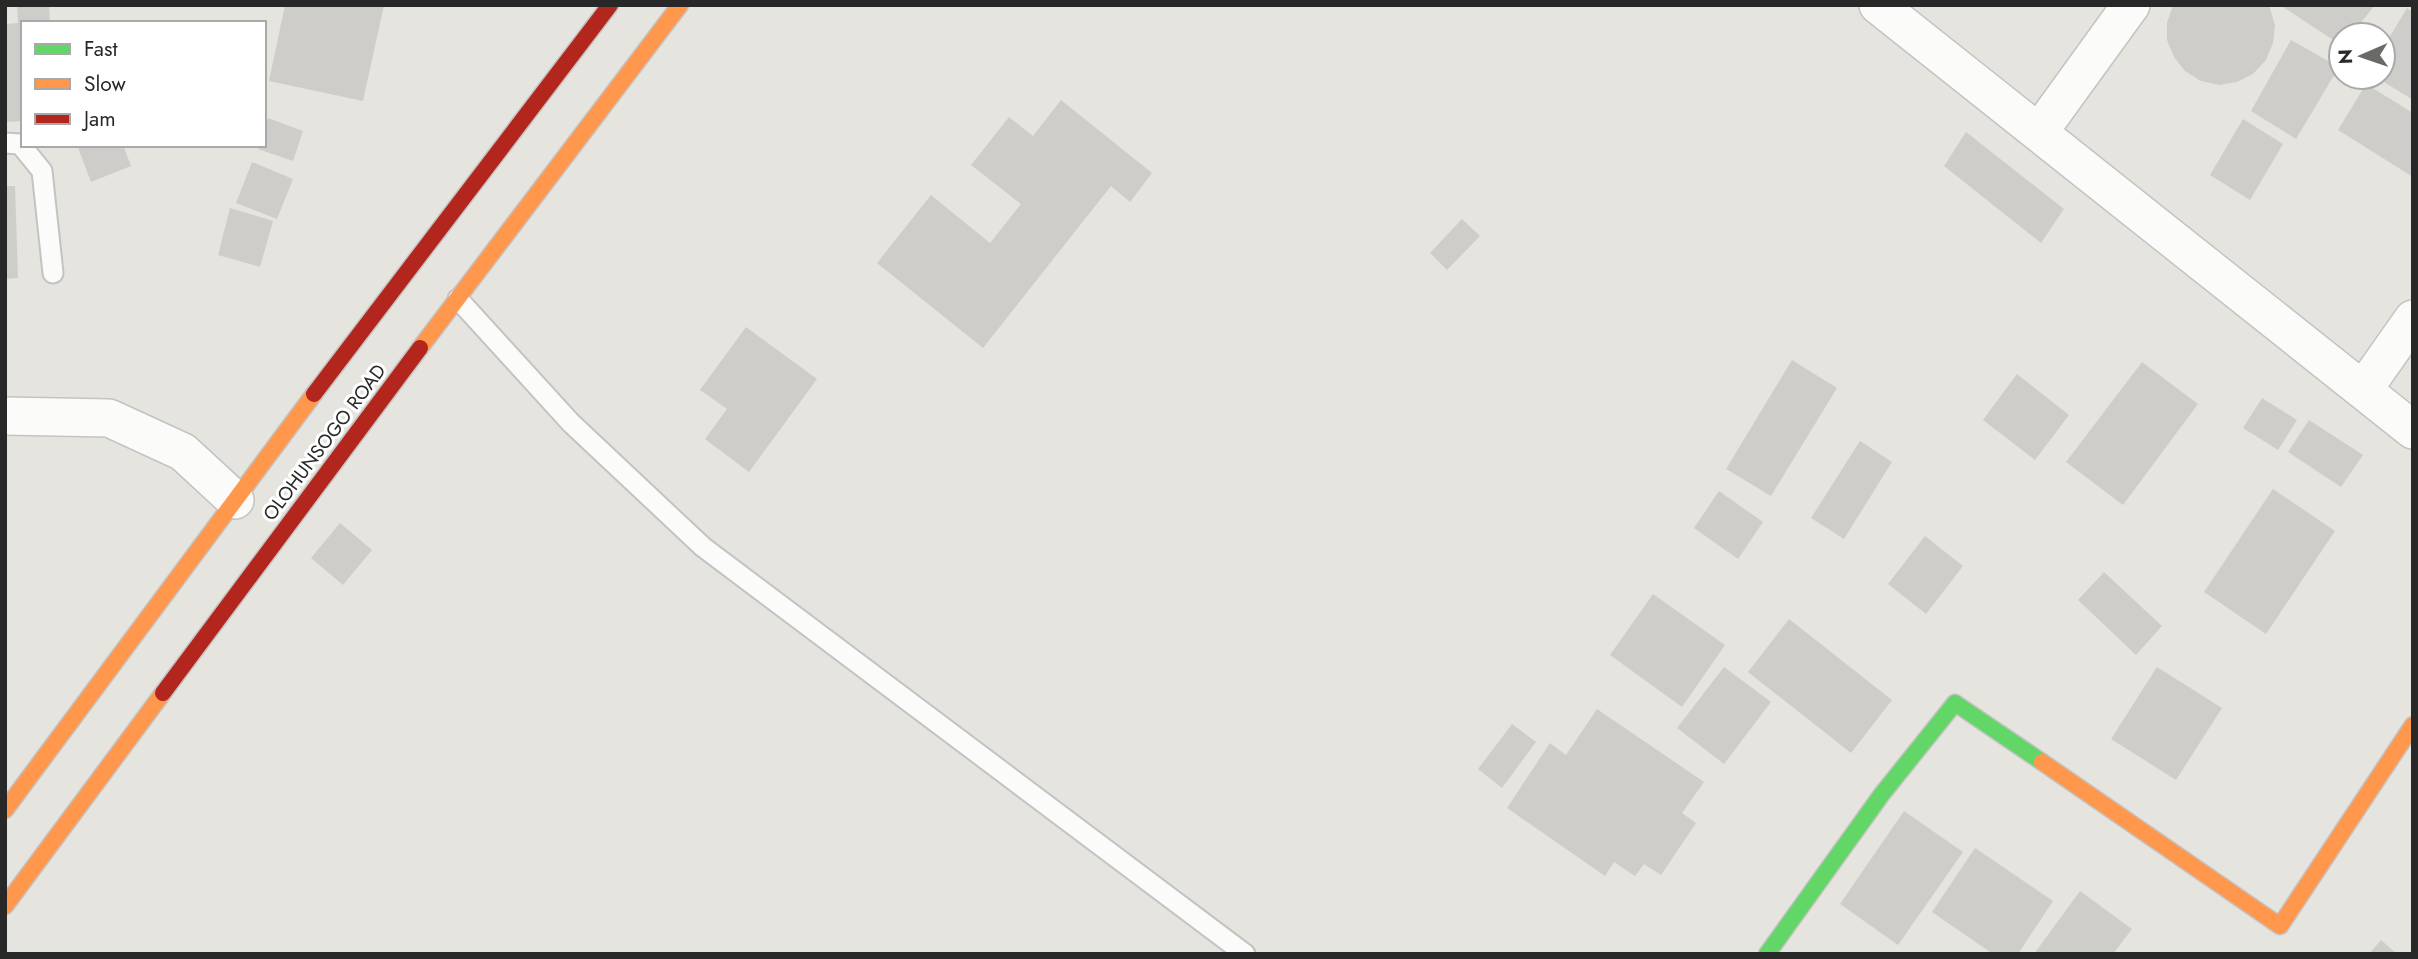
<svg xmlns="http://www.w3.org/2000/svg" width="2418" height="959" font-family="Jost,sans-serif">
	<rect width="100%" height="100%" fill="#e6e4de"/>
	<path fill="#cfcdc9" d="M 49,5 L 50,23 L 23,23 L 23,121 L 5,122 L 5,24 L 18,23 L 17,6 Z
		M 285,5 L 384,5 L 363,101 L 269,81 Z
		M 2173,5 L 2269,5 L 2275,25 L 2273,43 L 2266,60 L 2253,74 L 2237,82 L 2219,85 L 2201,81 L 2185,71 L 2174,57 L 2167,40 L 2167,23 Z
		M 2280,5 L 2375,5 L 2351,35 L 2341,35 L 2341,45 Z
		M 2407,8 L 2413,12 L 2413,100 L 2376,77 L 2383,77 L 2383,48 Z
		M 2291,40 L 2339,67 L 2296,139 L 2251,111 Z
		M 2366,84 L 2413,113 L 2413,177 L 2338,130 Z
		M 1061,100 L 1152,173 L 1130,202 L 1111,186 L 983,348 L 877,263 L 931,195 L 990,243 L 1021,204 L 971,165 L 1009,117 L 1033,136 Z
		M 268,118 L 303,131 L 293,161 L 258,149 L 259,145 L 264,145 L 264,129 Z
		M 2243,119 L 2283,144 L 2250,200 L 2210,175 Z
		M 1966,132 L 2064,209 L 2041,243 L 1944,166 Z
		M 77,145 L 123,145 L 131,166 L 91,182 Z
		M 252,162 L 293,179 L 277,219 L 236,203 Z
		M 5,186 L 15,186 L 18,278 L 5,279 Z
		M 230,208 L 273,221 L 260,267 L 218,255 Z
		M 1462,219 L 1480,236 L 1447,270 L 1430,253 Z
		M 746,327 L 817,379 L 749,472 L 705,439 L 727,409 L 700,390 Z
		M 1792,360 L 1837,388 L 1771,496 L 1726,469 Z
		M 2142,362 L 2198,404 L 2123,505 L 2066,462 Z
		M 2017,374 L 2069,415 L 2035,460 L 1983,420 Z
		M 2262,398 L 2297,420 L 2278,450 L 2243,428 Z
		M 2309,420 L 2363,455 L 2341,487 L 2288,452 Z
		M 1860,441 L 1892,462 L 1844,539 L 1811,518 Z
		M 2273,489 L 2335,531 L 2266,634 L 2204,592 Z
		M 1719,491 L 1763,522 L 1738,559 L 1694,528 Z
		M 340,523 L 372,550 L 343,585 L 311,558 Z
		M 1925,536 L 1963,566 L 1926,614 L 1888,584 Z
		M 2104,572 L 2162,626 L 2136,655 L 2078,600 Z
		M 1653,594 L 1725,645 L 1682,707 L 1610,655 Z
		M 1789,619 L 1892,700 L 1851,753 L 1748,672 Z
		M 1724,667 L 1771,702 L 1724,764 L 1677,728 Z
		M 2157,667 L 2222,708 L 2176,780 L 2111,739 Z
		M 1597,709 L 1704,782 L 1682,813 L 1696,823 L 1661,875 L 1644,864 L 1635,876 L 1614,862 L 1605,876 L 1507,808 L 1550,743 L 1566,755 Z
		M 1512,724 L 1536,742 L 1502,788 L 1478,769 Z
		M 1904,811 L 1963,852 L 1898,945 L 1840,904 Z
		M 1975,848 L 2053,901 L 2018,954 L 1993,954 L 1932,912 Z
		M 2080,891 L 2132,929 L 2113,954 L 2034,954 Z
		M 2381,940 L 2397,954 L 2369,954 Z"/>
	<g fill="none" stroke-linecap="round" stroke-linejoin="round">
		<g stroke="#c4c3c3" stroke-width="23">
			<path id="lane" d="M 5,143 L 20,144 L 42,171 L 53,273
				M 458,299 L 571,423 L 703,547 L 1245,954"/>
		</g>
		<g stroke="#c4c3c3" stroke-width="40">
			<path id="street" d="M 1878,5 L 2413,430
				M 2039,132 L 2131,5
				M 2363,390 L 2413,319
				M 5,416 L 109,418 L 183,452 L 235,500"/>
		</g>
		<g stroke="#c4c3c3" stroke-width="19">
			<path id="fast" d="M 1767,954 L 1882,794 L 1955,703 L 2042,762"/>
		</g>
		<g stroke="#c4c3c3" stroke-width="19">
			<path id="slow" d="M 420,348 L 680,5
				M 2042,762 L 2280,926 L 2413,725
				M 5,810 L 314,394
				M 5,906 L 163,693"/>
		</g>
		<g stroke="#c4c3c3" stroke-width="19">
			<path id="jam" d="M 314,394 L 610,5
				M 163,693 L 420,348"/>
		</g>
		<use href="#lane" stroke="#fbfbfa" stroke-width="19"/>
		<use href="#street" stroke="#fbfbfa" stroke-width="37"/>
		<use href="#fast" stroke="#63d668" stroke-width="16"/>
		<use href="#slow" stroke="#ff974d" stroke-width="16"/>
		<use href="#jam" stroke="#b3261e" stroke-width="16"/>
	</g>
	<g text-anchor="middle" stroke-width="6" stroke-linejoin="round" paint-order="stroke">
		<g font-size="19" fill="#282828" stroke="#fff">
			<text transform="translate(324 442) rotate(-53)" y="7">OLOHUNSOGO ROAD</text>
		</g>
	</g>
	<rect width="2418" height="959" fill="none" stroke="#282828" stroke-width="14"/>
	<rect x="21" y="21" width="245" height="126" fill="#ffffff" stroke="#a9a9a9" stroke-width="2"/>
	<rect x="35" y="44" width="35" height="10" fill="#63d668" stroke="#a9a9a9" stroke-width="2"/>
	<text x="84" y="56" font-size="21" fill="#282828">Fast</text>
	<rect x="35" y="79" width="35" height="10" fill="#ff974d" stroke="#a9a9a9" stroke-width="2"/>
	<text x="84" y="91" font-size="21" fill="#282828">Slow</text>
	<rect x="35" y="114" width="35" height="10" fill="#b3261e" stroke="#a9a9a9" stroke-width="2"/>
	<text x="84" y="126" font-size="21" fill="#282828">Jam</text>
	<g transform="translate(2362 56) rotate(268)"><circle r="33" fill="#ffffff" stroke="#a9a9a9" stroke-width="2"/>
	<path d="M0-5L12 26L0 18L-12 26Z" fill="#6a6a68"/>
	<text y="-10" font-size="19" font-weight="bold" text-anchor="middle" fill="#282828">N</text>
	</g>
</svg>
